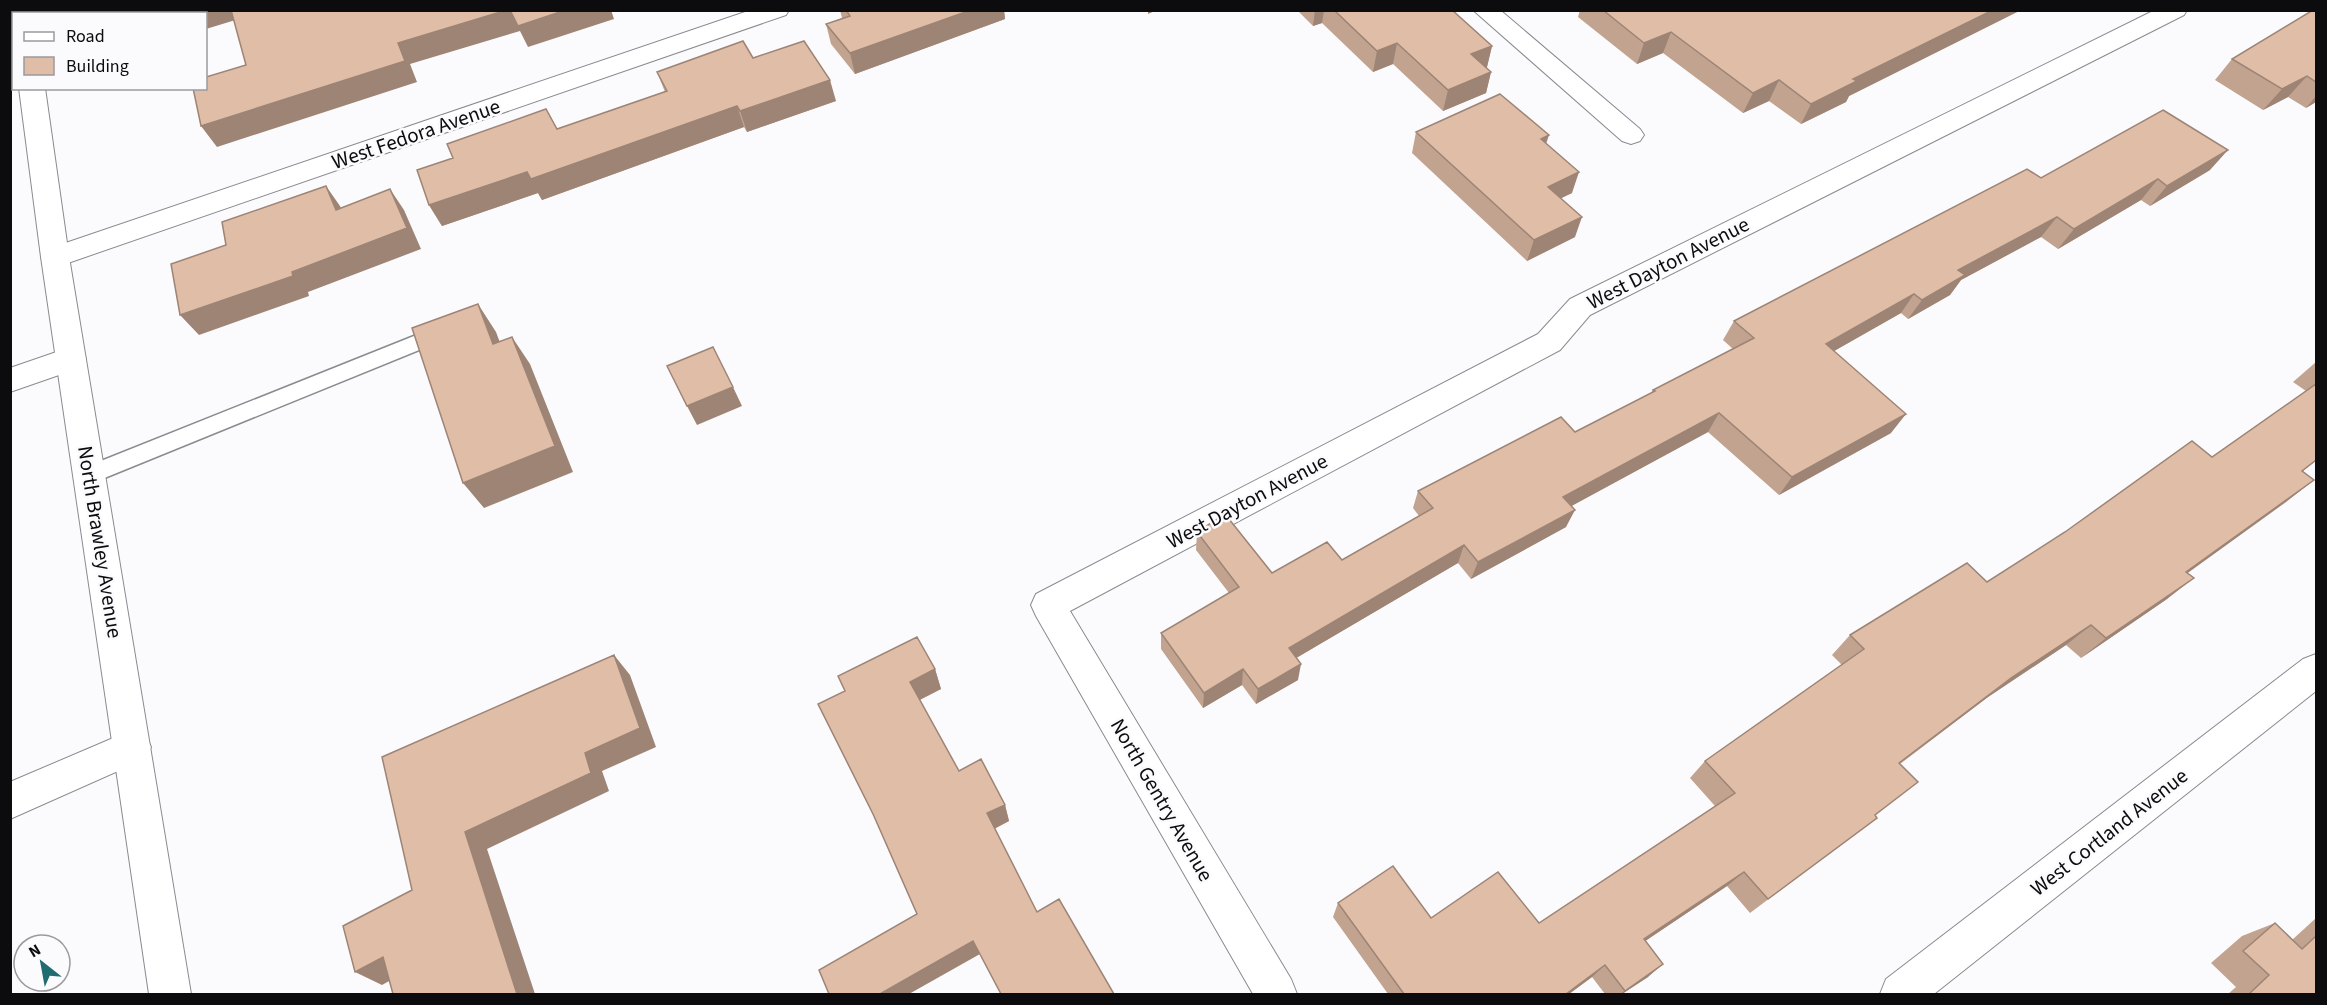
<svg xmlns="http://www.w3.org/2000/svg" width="2327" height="1005" font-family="'Source Sans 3',sans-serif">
	<rect width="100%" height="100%" fill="#fbfbfe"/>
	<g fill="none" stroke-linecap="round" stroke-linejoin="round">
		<g stroke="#8a8b91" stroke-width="3">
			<path id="service" d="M 444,324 L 451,327 L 454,332 L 451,337 L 97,481 L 89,484 L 81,481 L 78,475 L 81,469 Z"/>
		</g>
		<g stroke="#8a8b91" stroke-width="2">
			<path id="minor" d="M 751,10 L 789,10 L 786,15 L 65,264 L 55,267 L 45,264 L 41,257 L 45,250 Z
				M 1473,10 L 1500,10 L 1640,129 L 1644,135 L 1640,141 L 1631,144 L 1622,141 Z
				M 2155,10 L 2187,10 L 2184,15 L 1590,315 L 1560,350 L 1070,611 L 1291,979 L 1297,994 L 1253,994 L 1036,616 L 1031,605 L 1036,594 L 1538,334 L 1570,299 Z
				M 71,347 L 82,351 L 86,359 L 82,367 L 10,392 L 10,368 Z
				M 2316,654 L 2316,691 L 1934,994 L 1880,994 L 1886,979 L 2303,659 Z
				M 132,730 L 145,735 L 151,747 L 145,759 L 10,819 L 10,782 Z"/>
		</g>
		<g stroke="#8a8b91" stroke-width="2">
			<path id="tertiary" d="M 10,10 L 33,10 L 34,14 L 14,14 L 14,19 Z
				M 19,88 L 45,88 L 69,257 L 191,994 L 149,994 L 41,257 Z"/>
		</g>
		<use href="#service" fill="#fff" fill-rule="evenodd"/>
		<use href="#minor" fill="#fff" fill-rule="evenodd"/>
		<use href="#tertiary" fill="#fff" fill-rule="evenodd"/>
	</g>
	<path fill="#c1a390" d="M 840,10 L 1004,10 L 1005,19 L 855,74 L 831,44 L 826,24 L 842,18 Z
		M 1297,10 L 1452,10 L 1492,46 L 1487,67 L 1486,68 L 1491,72 L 1486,93 L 1443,111 L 1393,64 L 1373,72 L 1322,23 L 1313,26 Z
		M 1580,10 L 2021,10 L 1849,96 L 1846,102 L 1801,124 L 1769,101 L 1743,113 L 1663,53 L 1637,64 L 1578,17 Z
		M 2316,10 L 2316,102 L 2306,108 L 2288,97 L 2263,110 L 2215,80 L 2232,59 Z
		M 753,58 L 836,101 L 747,132 L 744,127 L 542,200 L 538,193 L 442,226 L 429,205 L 557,129 L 665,92 L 657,72 Z
		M 1416,132 L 1546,143 L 1572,193 L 1561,198 L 1575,237 L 1527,261 L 1412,153 Z
		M 2210,170 L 2150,206 L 2141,200 L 2058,249 L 2041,237 L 1961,280 L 1950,295 L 1908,319 L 1901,313 L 1834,351 L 1891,433 L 1779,495 L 1708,432 L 1571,506 L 1566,527 L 1471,579 L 1458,563 L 1296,658 L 1298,680 L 1256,704 L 1242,685 L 1203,708 L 1161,649 L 1161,633 L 1229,593 L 1196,550 L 1197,532 L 1272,573 L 1342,560 L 1419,516 L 1413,508 L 1418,491 L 1575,432 L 1651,393 L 1653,390 L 1733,349 L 1723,340 L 1734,321 L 2041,178 Z
		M 2316,362 L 2316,461 L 2303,471 L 2314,480 L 2187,573 L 2167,599 L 2081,658 L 2066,645 L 1988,697 L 1900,764 L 1875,815 L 1877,818 L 1750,913 L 1727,886 L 1645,941 L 1648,977 L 1622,994 L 1605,994 L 1592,977 L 1569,994 L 1388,994 L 1333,917 L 1338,903 L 1431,918 L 1539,923 L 1715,806 L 1690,778 L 1705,761 L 1842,665 L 1832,655 L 1850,635 L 1987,582 L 2212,457 L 2306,391 L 2293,382 Z
		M 935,669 L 941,689 L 920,700 L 959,771 L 1005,805 L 1009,821 L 994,829 L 1037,912 L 1114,994 L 1001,994 L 980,954 L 917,914 L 873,814 L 818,704 Z
		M 2316,918 L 2316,994 L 2228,994 L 2236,987 L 2211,963 L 2242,936 L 2275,923 L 2292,940 Z"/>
	<path fill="#9d8475" d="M 182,10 L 236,10 L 242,18 L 206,29 L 206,14 L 172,14 Z
		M 507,10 L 611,10 L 614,19 L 528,47 L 520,31 L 410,64 L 417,82 L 217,147 L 201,126 L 398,43 Z
		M 971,10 L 1004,10 L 1005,19 L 855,74 L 850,53 Z
		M 1148,10 L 1157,10 L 1148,14 Z
		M 1315,10 L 1324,10 L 1322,23 L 1313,26 Z
		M 1993,10 L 2021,10 L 1849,96 L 1846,102 L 1801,124 L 1811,104 L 1853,79 Z
		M 1671,32 L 1663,53 L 1637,64 L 1644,43 Z
		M 1397,43 L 1393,64 L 1373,72 L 1377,51 Z
		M 1492,46 L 1487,67 L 1466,75 L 1471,54 Z
		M 1491,72 L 1486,93 L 1443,111 L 1448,90 Z
		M 2307,76 L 2288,97 L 2263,110 L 2282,89 Z
		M 830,80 L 836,101 L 747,132 L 740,111 Z
		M 1779,80 L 1769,101 L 1743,113 L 1753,93 Z
		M 2316,96 L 2316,102 L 2306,108 Z
		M 737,106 L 744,127 L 542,200 L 538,193 L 442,226 L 429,205 L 527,172 Z
		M 1549,135 L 1542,156 L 1541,139 Z
		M 2228,150 L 2210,170 L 2150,206 L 2167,186 Z
		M 1579,172 L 1572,193 L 1541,208 L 1548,187 Z
		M 2158,179 L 2141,200 L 2058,249 L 2074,229 Z
		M 326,186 L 340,206 L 350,230 L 336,210 Z
		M 390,189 L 404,210 L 421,249 L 308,292 L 309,296 L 199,335 L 180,315 L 292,272 Z
		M 1582,217 L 1575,237 L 1527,261 L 1534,240 Z
		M 2057,217 L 2041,237 L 1961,280 L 1950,295 L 1908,319 L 1922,300 L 1958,270 Z
		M 1914,294 L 1901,313 L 1813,363 L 1826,344 Z
		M 478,304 L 496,332 L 511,372 L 493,344 Z
		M 512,337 L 530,364 L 573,472 L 484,508 L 463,483 Z
		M 733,387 L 742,406 L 697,425 L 687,406 Z
		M 1719,413 L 1708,432 L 1555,515 L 1563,497 Z
		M 1906,414 L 1891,433 L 1779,495 L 1792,477 Z
		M 2314,480 L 2286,502 L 2160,593 L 2186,572 Z
		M 1575,510 L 1566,527 L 1471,579 L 1478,562 Z
		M 1464,545 L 1458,563 L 1286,664 L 1289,648 Z
		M 2194,578 L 2167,599 L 2081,658 L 2106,638 Z
		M 2091,625 L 2066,645 L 1988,697 L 1878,780 L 2011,678 Z
		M 614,655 L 630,675 L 656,747 L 602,771 L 609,791 L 487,849 L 535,994 L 516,994 L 465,832 L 585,753 Z
		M 1301,664 L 1298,680 L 1256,704 L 1258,689 Z
		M 935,669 L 941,689 L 917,701 L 910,682 Z
		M 1243,669 L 1242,685 L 1203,708 L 1204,693 Z
		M 1005,805 L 1009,821 L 992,830 L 987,813 Z
		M 1744,872 L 1727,886 L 1629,952 L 1644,939 Z
		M 973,941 L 980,954 L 909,994 L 880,994 Z
		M 383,957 L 409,970 L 382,985 L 355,972 Z
		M 1663,964 L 1648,977 L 1622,994 L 1620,994 Z
		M 1605,965 L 1592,977 L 1569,994 L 1566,994 Z"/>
	<path fill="#e0bda7" stroke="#9d8475" stroke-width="1.5" d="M 111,10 L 182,10 L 172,14 L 112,14 Z
		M 231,10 L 507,10 L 398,43 L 405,61 L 201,126 L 193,88 L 206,88 L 206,77 L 246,65 Z
		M 510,10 L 566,10 L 518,26 Z
		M 846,10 L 971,10 L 850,53 L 826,24 L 850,16 Z
		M 1334,10 L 1452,10 L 1492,46 L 1471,54 L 1491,72 L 1448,90 L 1397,43 L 1377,51 Z
		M 1603,10 L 1993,10 L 1853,79 L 1857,81 L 1811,104 L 1779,80 L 1753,93 L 1671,32 L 1644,43 Z
		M 2313,10 L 2316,10 L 2316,82 L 2307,76 L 2282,89 L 2232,59 Z
		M 743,41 L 753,58 L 804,41 L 830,80 L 740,111 L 737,106 L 531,179 L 527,172 L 429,205 L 417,170 L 453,158 L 447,144 L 546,109 L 557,129 L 667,91 L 657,72 Z
		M 1500,94 L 1549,135 L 1541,139 L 1579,172 L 1548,187 L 1582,217 L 1534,240 L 1416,132 Z
		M 2163,110 L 2228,150 L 2167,186 L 2158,179 L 2074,229 L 2057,217 L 1958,270 L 1965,275 L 1922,300 L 1914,294 L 1826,344 L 1906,414 L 1792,477 L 1719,413 L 1563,497 L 1575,510 L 1478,562 L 1464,545 L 1289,648 L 1301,664 L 1258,689 L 1243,669 L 1204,693 L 1161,633 L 1239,587 L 1197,532 L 1225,514 L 1272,573 L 1327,542 L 1342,560 L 1433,508 L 1418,491 L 1561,417 L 1575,432 L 1655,391 L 1653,390 L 1754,338 L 1734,321 L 2027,169 L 2041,178 Z
		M 326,186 L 336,210 L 390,189 L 407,228 L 292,272 L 293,276 L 180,315 L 171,264 L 226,245 L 222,222 Z
		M 478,304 L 493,344 L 512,337 L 555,446 L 463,483 L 412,328 Z
		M 713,347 L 733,387 L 687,406 L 667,366 Z
		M 2316,384 L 2316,460 L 2302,471 L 2314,480 L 2186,572 L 2194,578 L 2106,638 L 2091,625 L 2011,678 L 1899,763 L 1918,782 L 1875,815 L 1877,818 L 1768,899 L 1744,872 L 1644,939 L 1663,964 L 1625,991 L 1605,965 L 1566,994 L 1404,994 L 1338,903 L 1393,866 L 1431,918 L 1498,872 L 1539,923 L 1735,793 L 1705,761 L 1864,649 L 1850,635 L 1967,563 L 1987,582 L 2065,532 L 2192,441 L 2212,457 Z
		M 917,637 L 935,669 L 910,682 L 959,771 L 981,759 L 1005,805 L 987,813 L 1037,912 L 1059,899 L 1114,994 L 1001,994 L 973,941 L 880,994 L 829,994 L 819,970 L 917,914 L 873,814 L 818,704 L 845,691 L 838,676 Z
		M 614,655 L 640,728 L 585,753 L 591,773 L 465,832 L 517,994 L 393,994 L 383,957 L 355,972 L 343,926 L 412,890 L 382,757 Z
		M 2275,923 L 2302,949 L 2316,936 L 2316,994 L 2249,994 L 2269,975 L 2243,951 Z"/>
	<g text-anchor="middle" stroke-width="5" stroke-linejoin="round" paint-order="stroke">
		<g font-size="21" fill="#0c0c0e" stroke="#fbfbfe">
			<text transform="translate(416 134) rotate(-19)" y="7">West Fedora Avenue</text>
			<text transform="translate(1668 263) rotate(-27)" y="7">West Dayton Avenue</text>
			<text transform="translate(1247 501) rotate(-28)" y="7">West Dayton Avenue</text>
			<text transform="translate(100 542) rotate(81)" y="7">North Brawley Avenue</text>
			<text transform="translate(1162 800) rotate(60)" y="7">North Gentry Avenue</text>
			<text transform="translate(2109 832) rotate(-38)" y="7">West Cortland Avenue</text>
		</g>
	</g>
	<rect width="2327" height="1005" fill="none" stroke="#0c0c0e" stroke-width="24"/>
	<rect x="12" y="12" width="195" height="78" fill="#fbfbfe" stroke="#9b9b9e" stroke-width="1.5"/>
	<rect x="24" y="32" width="30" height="9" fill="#ffffff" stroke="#9b9b9e" stroke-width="1.5"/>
	<text x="66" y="42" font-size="18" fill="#0c0c0e">Road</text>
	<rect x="24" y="57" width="30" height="18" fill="#e0bda7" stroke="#9b9b9e" stroke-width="1.5"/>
	<text x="66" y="72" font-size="18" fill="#0c0c0e">Building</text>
	<g transform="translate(42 963) rotate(329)"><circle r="28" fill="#fbfbfe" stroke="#9b9b9e" stroke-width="1.5"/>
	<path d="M0-4.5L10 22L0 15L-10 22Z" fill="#206c71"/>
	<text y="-9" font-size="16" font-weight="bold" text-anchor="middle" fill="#0c0c0e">N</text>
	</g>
</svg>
